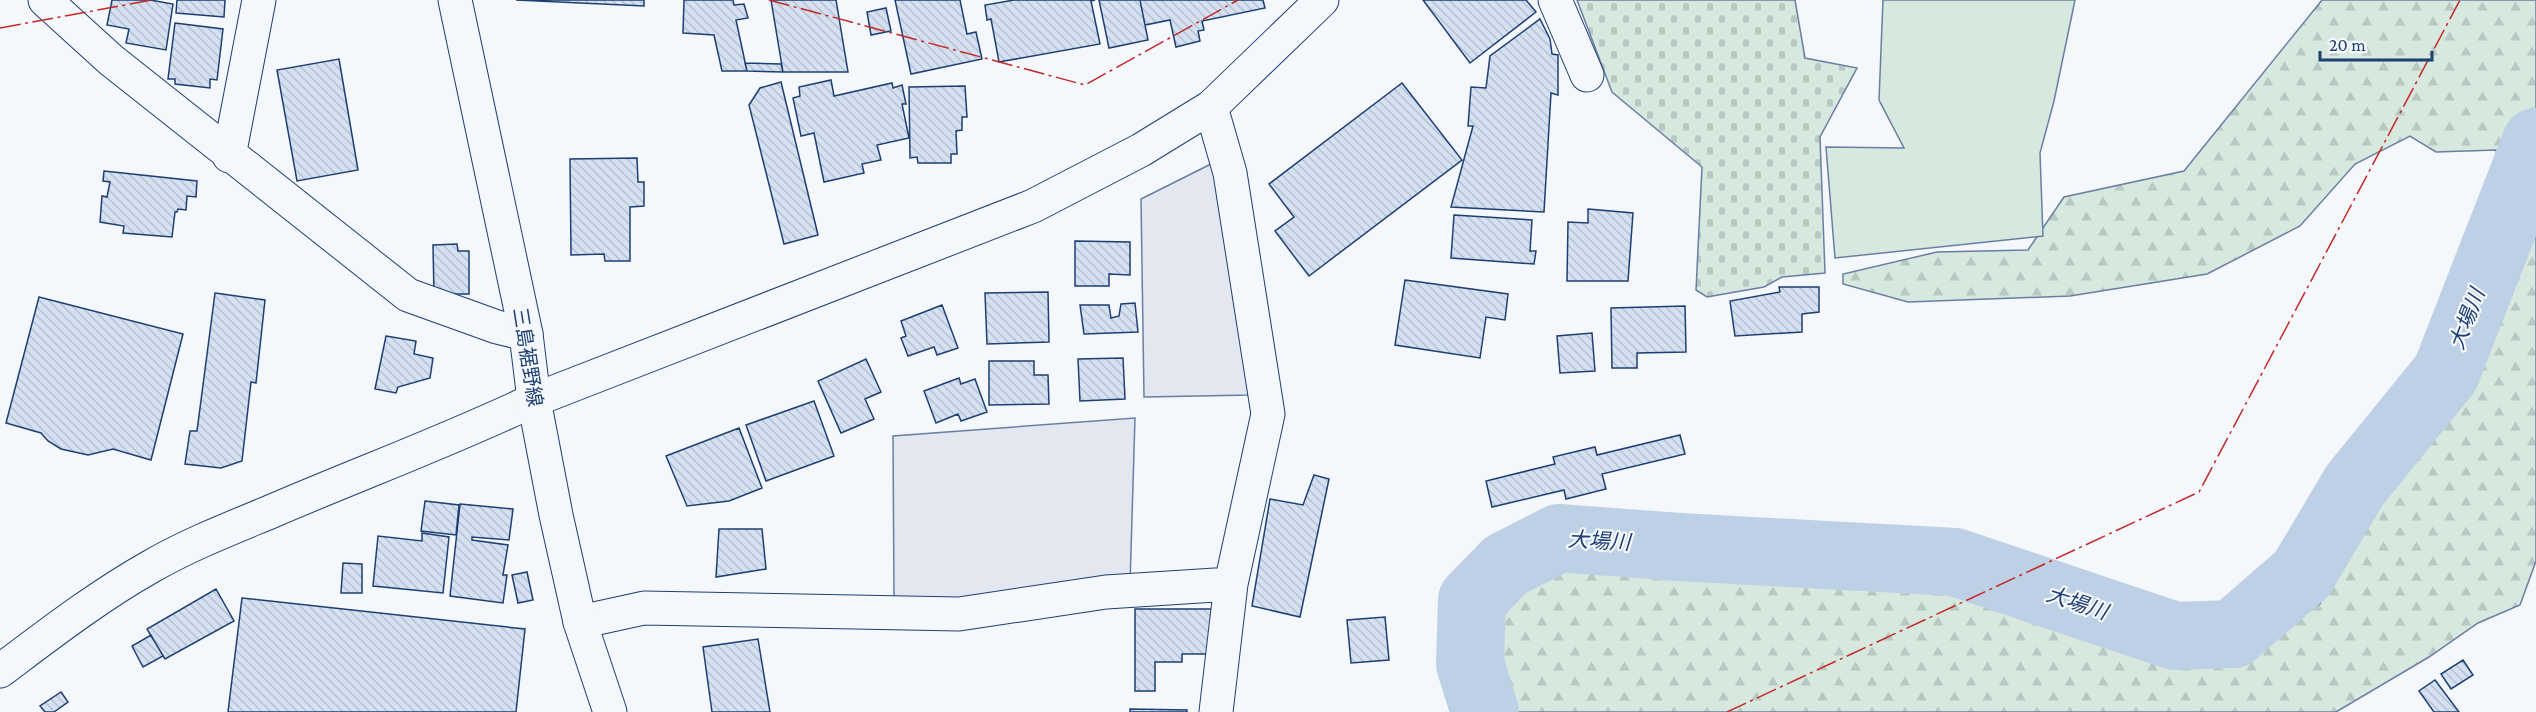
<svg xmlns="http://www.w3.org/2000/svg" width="2536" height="712" font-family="'Crimson Pro','Noto Sans JP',serif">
	<defs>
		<pattern id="forest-firs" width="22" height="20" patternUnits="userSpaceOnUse" patternTransform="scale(1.5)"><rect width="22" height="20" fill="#d7e8df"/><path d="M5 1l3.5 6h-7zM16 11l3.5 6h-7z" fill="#b8c8c3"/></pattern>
		<pattern id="cemetery-stones" width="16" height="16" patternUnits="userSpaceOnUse" patternTransform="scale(1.5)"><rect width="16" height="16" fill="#d7e8df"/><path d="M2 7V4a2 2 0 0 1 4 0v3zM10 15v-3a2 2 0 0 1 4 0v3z" fill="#b8c8c3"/></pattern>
		<pattern id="building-back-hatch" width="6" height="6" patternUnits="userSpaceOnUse" patternTransform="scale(1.5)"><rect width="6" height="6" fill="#d5e0f0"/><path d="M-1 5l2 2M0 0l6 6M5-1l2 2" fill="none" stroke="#b6c1d1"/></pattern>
	</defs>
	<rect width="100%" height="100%" fill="#f4f7fb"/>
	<path fill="url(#forest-firs)" stroke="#687fa3" stroke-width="1.5" d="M 2322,0 L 2536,0 L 2536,561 L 2520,605 L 2478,623 L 2429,657 L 2336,712 L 1500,712 L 1486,632 L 1510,592 L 1565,553 L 1856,575 L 2007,602 L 2205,654 L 2320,604 L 2452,321 L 2499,189 L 2496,150 L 2436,152 L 2410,136 L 2355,164 L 2300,226 L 2207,274 L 2070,296 L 1908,302 L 1843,284 L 1843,274 L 1937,252 L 2028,250 L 2064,197 L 2184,171 Z"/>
	<path fill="url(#cemetery-stones)" stroke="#687fa3" stroke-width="1.5" d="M 1577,0 L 1795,0 L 1805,58 L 1857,68 L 1820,137 L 1825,273 L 1782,277 L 1764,287 L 1707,297 L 1696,290 L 1702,167 L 1612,92 Z"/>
	<path fill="#d7e8df" stroke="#687fa3" stroke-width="1.5" d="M 1883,0 L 2075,0 L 2054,101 L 2040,153 L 2043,236 L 1835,258 L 1826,147 L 1904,148 L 1879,100 Z"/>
	<path fill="#e3e8f0" stroke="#687fa3" stroke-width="1.5" d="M 1213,163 L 1251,395 L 1144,397 L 1141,199 Z
		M 1135,418 L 1130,584 L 974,608 L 894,598 L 893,436 Z"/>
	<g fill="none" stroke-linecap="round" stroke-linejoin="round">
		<path stroke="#bed0e5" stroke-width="68" d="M 1485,712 L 1470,664 L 1472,600 L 1506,565 L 1559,538 L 1679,547 L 1955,562 L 2175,636 L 2233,634 L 2302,574 L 2355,485 L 2446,373 L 2536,142"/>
	</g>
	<path fill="url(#building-back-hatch)" stroke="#1d3f73" stroke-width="1.5" d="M 112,0 L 150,0 L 173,4 L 166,50 L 126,43 L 129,29 L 107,25 Z
		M 177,0 L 225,0 L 224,17 L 176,13 Z
		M 516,0 L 644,0 L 644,6 Z
		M 684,0 L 733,0 L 734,5 L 744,4 L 748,18 L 736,20 L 747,71 L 722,71 L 714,35 L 683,33 Z
		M 771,0 L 836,0 L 848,72 L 783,72 Z
		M 895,0 L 960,0 L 967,34 L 976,32 L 982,59 L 911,74 Z
		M 1014,0 L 1095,0 L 1091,1 L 1100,44 L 999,62 L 991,19 L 987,20 L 985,5 Z
		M 1099,0 L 1140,0 L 1148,40 L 1109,48 Z
		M 1140,0 L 1263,0 L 1265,8 L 1202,21 L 1204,30 L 1198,31 L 1200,41 L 1176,47 L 1170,20 L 1145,25 Z
		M 1423,0 L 1526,0 L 1536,12 L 1470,63 Z
		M 886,8 L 891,31 L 871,35 L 867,12 Z
		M 1540,19 L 1550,39 L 1552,54 L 1558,55 L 1558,95 L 1551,93 L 1544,212 L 1451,207 L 1473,126 L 1468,126 L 1471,87 L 1486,88 L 1490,56 Z
		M 175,23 L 223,29 L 217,80 L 210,79 L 210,88 L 175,84 L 175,79 L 168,79 Z
		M 339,59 L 358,170 L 297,181 L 277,70 Z
		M 745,63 L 781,64 L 783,72 L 747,71 Z
		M 831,80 L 834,96 L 892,83 L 893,88 L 902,85 L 906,104 L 902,104 L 909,138 L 877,145 L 881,160 L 862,164 L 864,173 L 824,182 L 814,133 L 801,136 L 793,98 L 800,96 L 799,87 Z
		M 781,82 L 818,235 L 784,244 L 749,105 L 760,88 Z
		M 1402,83 L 1462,160 L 1309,276 L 1275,231 L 1294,217 L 1269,184 Z
		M 965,86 L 967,117 L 962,117 L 962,130 L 956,131 L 957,154 L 951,154 L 951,163 L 918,163 L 917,157 L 910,158 L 909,87 Z
		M 637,158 L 638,182 L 644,182 L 644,206 L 630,207 L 630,261 L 605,261 L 604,254 L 571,255 L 570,159 Z
		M 104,171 L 197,181 L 196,197 L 187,196 L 186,210 L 178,209 L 177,212 L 175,212 L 172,237 L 123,233 L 124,226 L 100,222 L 102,196 L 107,197 L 110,182 L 103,181 Z
		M 1588,209 L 1633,213 L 1628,281 L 1567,281 L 1568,222 L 1588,223 Z
		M 1454,215 L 1532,220 L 1530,251 L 1536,251 L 1534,264 L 1451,258 Z
		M 1075,241 L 1130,242 L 1130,275 L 1109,274 L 1109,286 L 1075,286 Z
		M 457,244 L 458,251 L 469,251 L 469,294 L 434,294 L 433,245 Z
		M 1405,280 L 1508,294 L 1505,320 L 1486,317 L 1480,358 L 1395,345 Z
		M 1779,287 L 1819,287 L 1819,312 L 1802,314 L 1802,332 L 1735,336 L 1730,301 L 1780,292 Z
		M 1048,292 L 1049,342 L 987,344 L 985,293 Z
		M 215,293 L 265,300 L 256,383 L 251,382 L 242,461 L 221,468 L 185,464 L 190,431 L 197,431 Z
		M 39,297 L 183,334 L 151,460 L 113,449 L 88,455 L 61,449 L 48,441 L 41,433 L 6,423 Z
		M 1135,303 L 1138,332 L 1084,334 L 1080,305 L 1109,305 L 1111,318 L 1119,316 L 1121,304 Z
		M 942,305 L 958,348 L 937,355 L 934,347 L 908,356 L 901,338 L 906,336 L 901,321 Z
		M 1685,306 L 1686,352 L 1637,353 L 1637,368 L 1612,368 L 1611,308 Z
		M 1592,333 L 1595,371 L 1560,373 L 1557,336 Z
		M 386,336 L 416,341 L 414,354 L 433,358 L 430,378 L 398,387 L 396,393 L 375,389 Z
		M 1123,358 L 1125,399 L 1080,401 L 1078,359 Z
		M 866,359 L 881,392 L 865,399 L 874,419 L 841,433 L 818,381 Z
		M 989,361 L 1034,361 L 1034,375 L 1048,375 L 1049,404 L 989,405 Z
		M 959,378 L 961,384 L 975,379 L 987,412 L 961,421 L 958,414 L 936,423 L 924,391 Z
		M 814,401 L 834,456 L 766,481 L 746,425 Z
		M 739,428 L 762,488 L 729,501 L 687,506 L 666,456 Z
		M 1680,435 L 1685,454 L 1602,474 L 1606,489 L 1566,499 L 1564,490 L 1492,507 L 1486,481 L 1555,464 L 1553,457 L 1595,447 L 1597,455 Z
		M 1314,475 L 1329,479 L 1300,617 L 1252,606 L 1270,499 L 1303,505 Z
		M 425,501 L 459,505 L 456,535 L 421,531 Z
		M 460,504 L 513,509 L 509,540 L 472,537 L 472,540 L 508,545 L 503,575 L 507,575 L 503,603 L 450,596 Z
		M 719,529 L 762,529 L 766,569 L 716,577 Z
		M 422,533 L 449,537 L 443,593 L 373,586 L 378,536 L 422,541 Z
		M 343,563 L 362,564 L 362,593 L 341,593 Z
		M 527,572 L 533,600 L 518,603 L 512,575 Z
		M 216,589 L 234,621 L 165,659 L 147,629 Z
		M 242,598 L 525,629 L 516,712 L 228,712 Z
		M 1135,609 L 1214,609 L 1214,654 L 1182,654 L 1182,662 L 1155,662 L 1155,691 L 1135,691 Z
		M 1385,617 L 1389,660 L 1351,663 L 1347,620 Z
		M 151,635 L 163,656 L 143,667 L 132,646 Z
		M 758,639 L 770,712 L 712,712 L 703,647 Z
		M 2463,660 L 2473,675 L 2451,689 L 2441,674 Z
		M 2435,680 L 2459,712 L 2434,712 L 2419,691 Z
		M 61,692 L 68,702 L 54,712 L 45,712 L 40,706 Z
		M 1130,709 L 1187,710 L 1187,712 L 1130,712 Z"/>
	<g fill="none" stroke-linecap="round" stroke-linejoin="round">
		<g stroke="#1d3f73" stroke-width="35">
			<path id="minor" d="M 45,0 L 111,60 L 408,295 L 497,327 L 526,334
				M 1555,0 L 1587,75
				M 1211,107 L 1230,173 L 1268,414 L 1231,584 L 1216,712
				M 229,156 L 259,0
				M 580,622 L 644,608 L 959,614 L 1106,592 L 1231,584
				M 0,671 C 48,635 97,597 150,567 C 188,545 229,529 270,512 C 358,474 448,441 534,400 L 1033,206 L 1141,150 L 1211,107 L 1322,0"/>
		</g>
		<g stroke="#1d3f73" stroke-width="35">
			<path id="major" d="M 455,0 L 526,334 L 534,400 L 556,515 L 580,622 L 610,712"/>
		</g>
		<use href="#minor" stroke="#f4f7fb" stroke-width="33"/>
		<use href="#major" stroke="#f4f7fb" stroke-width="33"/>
		<path stroke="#c62828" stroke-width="1.5" stroke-dasharray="21 4.5 3 4.5" stroke-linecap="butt" d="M 769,0 L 1085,85 L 1238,0
			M 0,28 L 152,0
			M 1727,712 L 2199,492 L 2460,0"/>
	</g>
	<g text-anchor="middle" stroke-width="4.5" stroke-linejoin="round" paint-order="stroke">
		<g font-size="20" fill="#1d3f73" stroke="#f4f7fb">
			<text transform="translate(528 357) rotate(81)" y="7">三島裾野線</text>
		</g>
		<g font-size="21" font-style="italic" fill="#1d3f73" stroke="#f4f7fb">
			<text transform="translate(2467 319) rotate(-69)" y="7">大場川</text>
			<text transform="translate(1599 541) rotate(3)" y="7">大場川</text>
			<text transform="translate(2077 603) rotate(18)" y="7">大場川</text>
		</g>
	</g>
	<path d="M2320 51v9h112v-9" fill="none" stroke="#1d3f73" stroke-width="3"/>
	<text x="2329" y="51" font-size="18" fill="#1d3f73" stroke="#f4f7fb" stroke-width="4.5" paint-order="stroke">20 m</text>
</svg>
